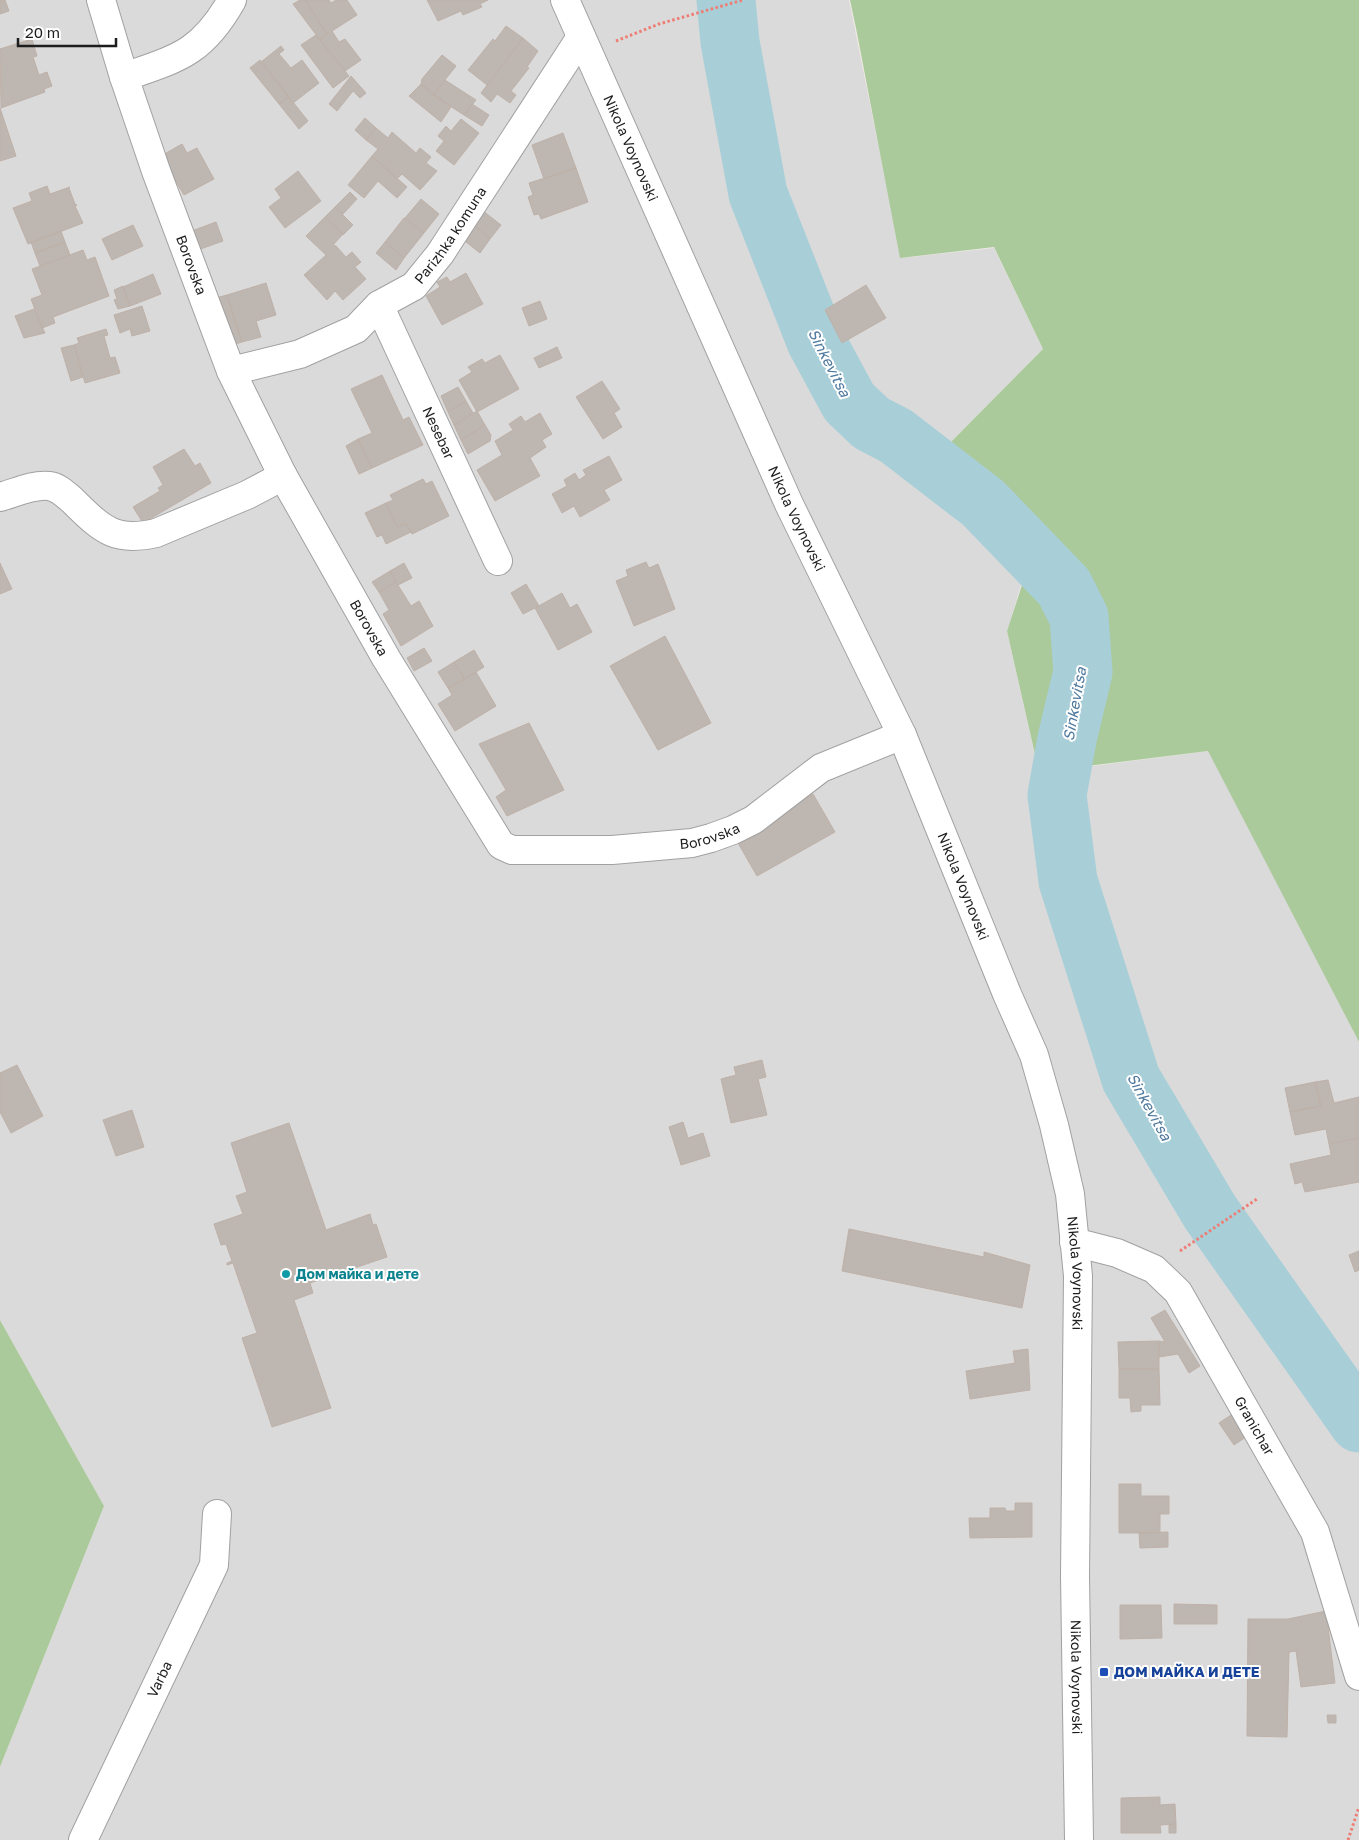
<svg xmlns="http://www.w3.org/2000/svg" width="1359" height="1840" font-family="'Golos Text',sans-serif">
	<rect width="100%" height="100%" fill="#eeeae4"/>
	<path fill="#dbdada" d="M 0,0 L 849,0 L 901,258 L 994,248 L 1043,349 L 946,447 L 947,489 L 1022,582 L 1007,631 L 1039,773 L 1209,751 L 1359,1042 L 1359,1840 L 0,1840 L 0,1767 L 104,1506 L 0,1320 Z"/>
	<path fill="#abca9c" d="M 850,0 L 1359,0 L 1359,1042 L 1208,751 L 1039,772 L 1007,631 L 1023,582 L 948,489 L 946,447 L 1043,349 L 994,247 L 900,258 L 857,33 Z
		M 0,1320 L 104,1506 L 0,1767 Z"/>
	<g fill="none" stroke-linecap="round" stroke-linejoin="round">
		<path stroke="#a8cfd8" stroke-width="59" d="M 726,0 L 730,42 L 758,194 L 816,341 L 849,402 L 871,423 L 896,436 L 983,503 L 1064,587 L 1079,617 L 1083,672 L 1067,739 L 1057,795 L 1068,881 L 1131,1079 L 1210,1212 L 1359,1423"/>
	</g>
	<path fill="#beb6b1" stroke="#beb1a8" d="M 0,0 L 5,0 L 9,11 L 0,14 Z
		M 300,0 L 305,0 L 327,34 L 320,40 L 293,4 Z
		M 305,0 L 329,0 L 331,3 L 336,0 L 347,0 L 357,15 L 332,31 L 339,42 L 345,39 L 361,60 L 345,71 L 320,40 L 327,34 Z
		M 427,0 L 488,0 L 480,4 L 482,7 L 463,15 L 461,11 L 438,21 Z
		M 506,26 L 523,38 L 487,85 L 468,70 L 493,39 L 495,41 Z
		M 316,35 L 349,76 L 333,88 L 301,45 Z
		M 523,38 L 538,51 L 527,67 L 529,68 L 511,91 L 516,95 L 510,103 L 497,94 L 491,102 L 481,93 Z
		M 32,39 L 37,56 L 33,57 L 39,75 L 47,72 L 52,86 L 44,89 L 45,92 L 1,108 L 0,49 Z
		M 281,46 L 284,50 L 279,54 L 291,68 L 302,60 L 319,83 L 293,103 L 261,62 Z
		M 442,55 L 456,66 L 433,95 L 421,84 L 422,79 Z
		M 260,60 L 289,97 L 279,104 L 250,68 Z
		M 351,76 L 366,93 L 360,98 L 353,91 L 337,111 L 329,104 Z
		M 445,80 L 476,100 L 464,115 L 433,95 Z
		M 421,84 L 451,107 L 441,122 L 409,96 Z
		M 289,97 L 308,121 L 299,129 L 279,104 Z
		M 472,104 L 489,115 L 482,126 L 464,115 Z
		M 0,108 L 16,156 L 0,161 Z
		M 365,118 L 376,128 L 366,140 L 355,130 Z
		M 461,119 L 479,133 L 454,165 L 436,151 L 444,141 L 438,136 L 446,126 L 451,131 Z
		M 376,128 L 388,138 L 392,132 L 416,153 L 420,148 L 431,157 L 426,163 L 437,171 L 420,190 L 402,174 L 397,179 L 372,156 L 378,149 L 366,140 Z
		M 563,133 L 576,168 L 544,179 L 532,145 Z
		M 182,144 L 187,153 L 197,148 L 214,179 L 184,195 L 161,156 Z
		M 372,156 L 407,187 L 397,198 L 378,181 L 364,198 L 348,185 Z
		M 576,168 L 588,202 L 541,219 L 539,214 L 534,215 L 528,197 L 533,195 L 529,183 Z
		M 298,171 L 321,201 L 285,228 L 269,207 L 281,198 L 275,189 Z
		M 47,186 L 50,194 L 70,187 L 69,188 L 75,204 L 77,205 L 75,206 L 83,223 L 28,244 L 13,208 L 32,201 L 29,193 Z
		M 350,192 L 357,199 L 343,214 L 335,207 Z
		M 421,199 L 439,214 L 424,233 L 405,218 Z
		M 335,207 L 353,225 L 343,235 L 325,217 Z
		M 478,207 L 501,225 L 490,239 L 468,220 Z
		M 325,217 L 343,234 L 333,245 L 336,246 L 346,257 L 352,252 L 361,262 L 355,267 L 366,279 L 343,300 L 335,291 L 327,300 L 304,275 L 326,255 L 306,236 Z
		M 404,218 L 424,233 L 404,258 L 385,242 Z
		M 468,220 L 490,239 L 480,253 L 456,234 Z
		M 216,222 L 223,241 L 195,251 L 189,232 Z
		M 133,225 L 143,246 L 112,260 L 102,239 Z
		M 61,231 L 65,242 L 35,253 L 31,242 Z
		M 65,242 L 70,255 L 40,266 L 35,253 Z
		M 385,242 L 404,258 L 396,270 L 376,253 Z
		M 83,250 L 87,260 L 95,257 L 109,296 L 53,317 L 55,323 L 42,328 L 31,299 L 42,295 L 32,269 Z
		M 466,273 L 483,304 L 442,325 L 426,296 L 440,287 L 437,282 L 447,277 L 450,282 Z
		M 153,274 L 161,294 L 130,306 L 123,287 Z
		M 266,283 L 276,315 L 256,321 L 261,337 L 242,342 L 227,295 Z
		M 866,285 L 886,318 L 842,343 L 825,310 Z
		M 123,286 L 130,306 L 118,309 L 114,300 L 117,299 L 114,290 Z
		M 227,295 L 242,342 L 229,346 L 212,299 Z
		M 540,301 L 547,319 L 529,326 L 522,308 Z
		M 142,306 L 150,331 L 132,336 L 130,329 L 120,333 L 114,315 Z
		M 34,309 L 45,333 L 24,338 L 15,316 Z
		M 106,329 L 108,335 L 104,336 L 110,358 L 115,357 L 120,373 L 85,383 L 74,345 L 79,343 L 77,338 Z
		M 74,345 L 83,377 L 71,381 L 61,348 Z
		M 557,347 L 562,358 L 539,368 L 534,358 Z
		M 500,355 L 519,389 L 477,412 L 459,380 L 472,372 L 468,367 L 482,359 L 485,363 Z
		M 382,375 L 403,420 L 409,417 L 423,445 L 372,468 L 358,439 L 372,433 L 351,389 Z
		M 602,381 L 620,409 L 614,413 L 622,427 L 603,439 L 576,397 Z
		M 458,387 L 466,401 L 448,412 L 441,396 Z
		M 466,401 L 473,413 L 454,425 L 448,412 Z
		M 477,411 L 485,425 L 461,440 L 454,425 Z
		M 540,413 L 552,434 L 542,440 L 546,447 L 530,458 L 540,476 L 495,501 L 477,470 L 502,455 L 495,441 L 513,430 L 509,424 L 521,416 L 525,422 Z
		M 485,425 L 491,435 L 490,441 L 468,454 L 461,440 Z
		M 358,439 L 372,468 L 359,474 L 346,446 Z
		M 184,449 L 195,466 L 200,463 L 211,483 L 143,523 L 133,507 L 160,491 L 158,488 L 163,485 L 153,467 Z
		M 609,456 L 622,480 L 604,490 L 610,500 L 580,517 L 574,506 L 562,513 L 552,494 L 567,486 L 564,480 L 575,473 L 579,480 L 586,475 L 583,470 Z
		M 423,479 L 426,484 L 432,481 L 449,516 L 412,534 L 406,523 L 397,527 L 386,503 L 393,500 L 390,495 Z
		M 386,503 L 397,527 L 406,523 L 411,532 L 386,544 L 382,535 L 377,537 L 365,513 Z
		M 646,562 L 649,568 L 658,564 L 675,609 L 634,626 L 616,581 L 628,576 L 626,570 Z
		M 0,563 L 12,589 L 0,594 Z
		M 404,563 L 412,578 L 398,585 L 390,571 Z
		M 390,571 L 396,582 L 379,592 L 372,582 Z
		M 396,582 L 411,606 L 419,601 L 433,626 L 401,646 L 383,614 L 389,610 L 379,592 Z
		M 526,584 L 539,606 L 523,614 L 511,593 Z
		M 562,593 L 570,608 L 577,604 L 592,632 L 558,650 L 535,608 Z
		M 665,636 L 711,723 L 658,750 L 610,666 Z
		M 424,648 L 432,661 L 414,671 L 407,658 Z
		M 474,650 L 484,667 L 465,679 L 454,662 Z
		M 454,662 L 465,679 L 448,688 L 438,672 Z
		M 476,672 L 496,706 L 455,731 L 438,704 L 452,695 L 448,688 Z
		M 529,723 L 564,790 L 507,816 L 496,797 L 506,790 L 479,744 Z
		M 813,794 L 835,832 L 757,876 L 738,843 L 774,823 L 771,818 Z
		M 762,1060 L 766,1077 L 758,1079 L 767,1115 L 731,1123 L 721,1079 L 736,1075 L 734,1067 Z
		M 17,1065 L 43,1116 L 11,1133 L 0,1112 L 0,1073 Z
		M 1328,1080 L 1334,1103 L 1359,1097 L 1359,1138 L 1329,1144 L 1326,1129 L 1295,1135 L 1290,1112 L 1321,1106 L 1315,1082 Z
		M 1315,1082 L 1321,1106 L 1290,1112 L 1285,1088 Z
		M 132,1110 L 144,1147 L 116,1156 L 103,1120 Z
		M 683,1122 L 688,1138 L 703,1133 L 710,1156 L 681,1165 L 669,1127 Z
		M 289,1123 L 326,1230 L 370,1214 L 373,1225 L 376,1224 L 387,1257 L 310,1283 L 313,1293 L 294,1300 L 331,1408 L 272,1427 L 242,1338 L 257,1333 L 233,1263 L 227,1265 L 227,1263 L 232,1261 L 226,1244 L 221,1245 L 214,1224 L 243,1214 L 236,1196 L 247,1192 L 231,1143 Z
		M 1359,1138 L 1359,1182 L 1305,1192 L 1302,1182 L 1295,1184 L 1290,1164 L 1331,1155 L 1329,1144 Z
		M 849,1229 L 984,1257 L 984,1252 L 1030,1265 L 1022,1308 L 842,1271 Z
		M 1359,1251 L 1359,1270 L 1355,1272 L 1349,1255 Z
		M 1165,1310 L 1200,1366 L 1189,1373 L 1178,1354 L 1159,1357 L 1159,1341 L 1165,1342 L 1151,1318 Z
		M 1159,1341 L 1159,1369 L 1119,1369 L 1118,1342 Z
		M 1028,1349 L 1030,1390 L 970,1399 L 966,1371 L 1015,1363 L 1013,1351 Z
		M 1119,1369 L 1159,1369 L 1160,1405 L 1141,1405 L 1141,1411 L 1131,1412 L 1130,1398 L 1119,1398 Z
		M 1231,1415 L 1246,1437 L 1234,1445 L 1219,1423 Z
		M 1119,1484 L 1141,1484 L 1141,1496 L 1169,1496 L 1169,1514 L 1160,1514 L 1160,1533 L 1119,1533 Z
		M 1015,1503 L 1032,1503 L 1032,1537 L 970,1538 L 969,1518 L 990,1518 L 990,1508 L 1005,1508 L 1006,1511 L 1015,1511 Z
		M 1168,1532 L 1168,1547 L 1140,1548 L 1139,1533 Z
		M 1174,1604 L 1217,1605 L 1217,1624 L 1174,1624 Z
		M 1120,1605 L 1161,1605 L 1162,1638 L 1120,1639 Z
		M 1326,1611 L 1335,1683 L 1301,1687 L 1296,1651 L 1289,1652 L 1287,1737 L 1247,1736 L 1248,1619 L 1288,1619 Z
		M 1327,1715 L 1336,1715 L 1336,1723 L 1328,1723 Z
		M 1160,1797 L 1160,1805 L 1175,1804 L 1176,1824 L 1160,1825 L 1161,1833 L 1121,1833 L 1121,1798 Z
		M 1176,1824 L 1176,1833 L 1169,1833 L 1169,1825 Z"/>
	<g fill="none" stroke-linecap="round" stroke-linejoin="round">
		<g stroke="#a1a1a1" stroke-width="30">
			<g id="minor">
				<path id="s1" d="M 101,0 L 124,77 L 156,171 L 231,371 L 283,476 L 386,658 L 501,845 L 512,850 L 612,850 L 692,843 L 711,838 L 733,830 L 753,820 L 821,768 L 902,735"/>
				<path id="s2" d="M 565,0 L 789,504 L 902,735 L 1007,994 L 1034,1055 L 1054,1125 L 1070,1194 L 1078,1276 L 1075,1576 L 1079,1840"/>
				<path d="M 124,77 C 179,58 202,53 232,0"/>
				<path id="s3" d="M 379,305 L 498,561"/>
				<path id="s4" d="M 231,371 L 300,354 L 356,329 L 379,305 L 414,286 L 440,254 L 581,37"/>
				<path d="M 0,497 C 15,493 33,484 49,486 C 58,487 65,494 72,500 C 101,528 113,543 156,533 L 247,495 L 283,476"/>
				<path id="s5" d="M 1074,1242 L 1117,1253 L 1154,1269 L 1178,1292 L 1315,1532 L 1359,1676"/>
				<path id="s6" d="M 83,1840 L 214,1565 L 217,1514"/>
			</g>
		</g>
		<path stroke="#ee7d74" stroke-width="3" stroke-dasharray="2.5 2.5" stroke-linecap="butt" d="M 616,41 L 659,24 L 743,0
			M 1180,1251 L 1257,1199
			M 1348,1840 L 1359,1807"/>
		<use href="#minor" stroke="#fff" stroke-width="28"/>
	</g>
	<circle fill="#0f9aa8" stroke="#fff" stroke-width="2" cx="286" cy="1274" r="5"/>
	<rect fill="#1a4fb4" stroke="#fff" stroke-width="2" x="1099" y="1667" width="10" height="10" rx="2.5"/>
	<g text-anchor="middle" stroke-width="4" stroke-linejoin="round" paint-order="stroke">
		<g font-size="14" fill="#1d1d1d" stroke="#fff">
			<text dy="5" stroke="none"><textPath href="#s2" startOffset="162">Nikola Voynovski</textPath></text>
			<text dy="5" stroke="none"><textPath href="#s4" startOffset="268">Parizhka komuna</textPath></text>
			<text dy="5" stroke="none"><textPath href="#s1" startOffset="280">Borovska</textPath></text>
			<text dy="5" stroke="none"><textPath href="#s3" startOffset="141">Nesebar</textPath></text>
			<text dy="5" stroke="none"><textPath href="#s2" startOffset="568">Nikola Voynovski</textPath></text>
			<text dy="5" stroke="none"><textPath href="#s1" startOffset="685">Borovska</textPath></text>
			<text dy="5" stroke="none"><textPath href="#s1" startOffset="1150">Borovska</textPath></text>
			<text dy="5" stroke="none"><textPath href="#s2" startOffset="972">Nikola Voynovski</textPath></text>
			<text dy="5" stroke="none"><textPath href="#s2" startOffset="1378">Nikola Voynovski</textPath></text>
			<text dy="5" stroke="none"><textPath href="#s5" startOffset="272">Granichar</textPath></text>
			<text dy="5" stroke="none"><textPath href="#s2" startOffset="1782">Nikola Voynovski</textPath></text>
			<text dy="5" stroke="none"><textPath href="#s6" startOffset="178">Varba</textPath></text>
		</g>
		<g font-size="14" font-weight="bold" fill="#0d838f" stroke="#fff" text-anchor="start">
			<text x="296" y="1279">Дом майка и дете</text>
		</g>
		<g font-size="14" font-weight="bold" fill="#164399" stroke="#fff" text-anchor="start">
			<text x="1114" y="1677">ДОМ МАЙКА И ДЕТЕ</text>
		</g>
		<g font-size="15" font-style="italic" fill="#4f799e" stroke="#fff">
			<text transform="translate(829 363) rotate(63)" y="5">Sinkevitsa</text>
			<text transform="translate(1075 704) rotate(-80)" y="5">Sinkevitsa</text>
			<text transform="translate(1149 1107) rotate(61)" y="5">Sinkevitsa</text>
		</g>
	</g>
	<path d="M18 38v8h98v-8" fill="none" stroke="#1d1d1d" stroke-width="2.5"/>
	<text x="25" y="38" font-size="15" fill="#1d1d1d" stroke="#ffffff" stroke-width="4" paint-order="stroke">20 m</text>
</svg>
